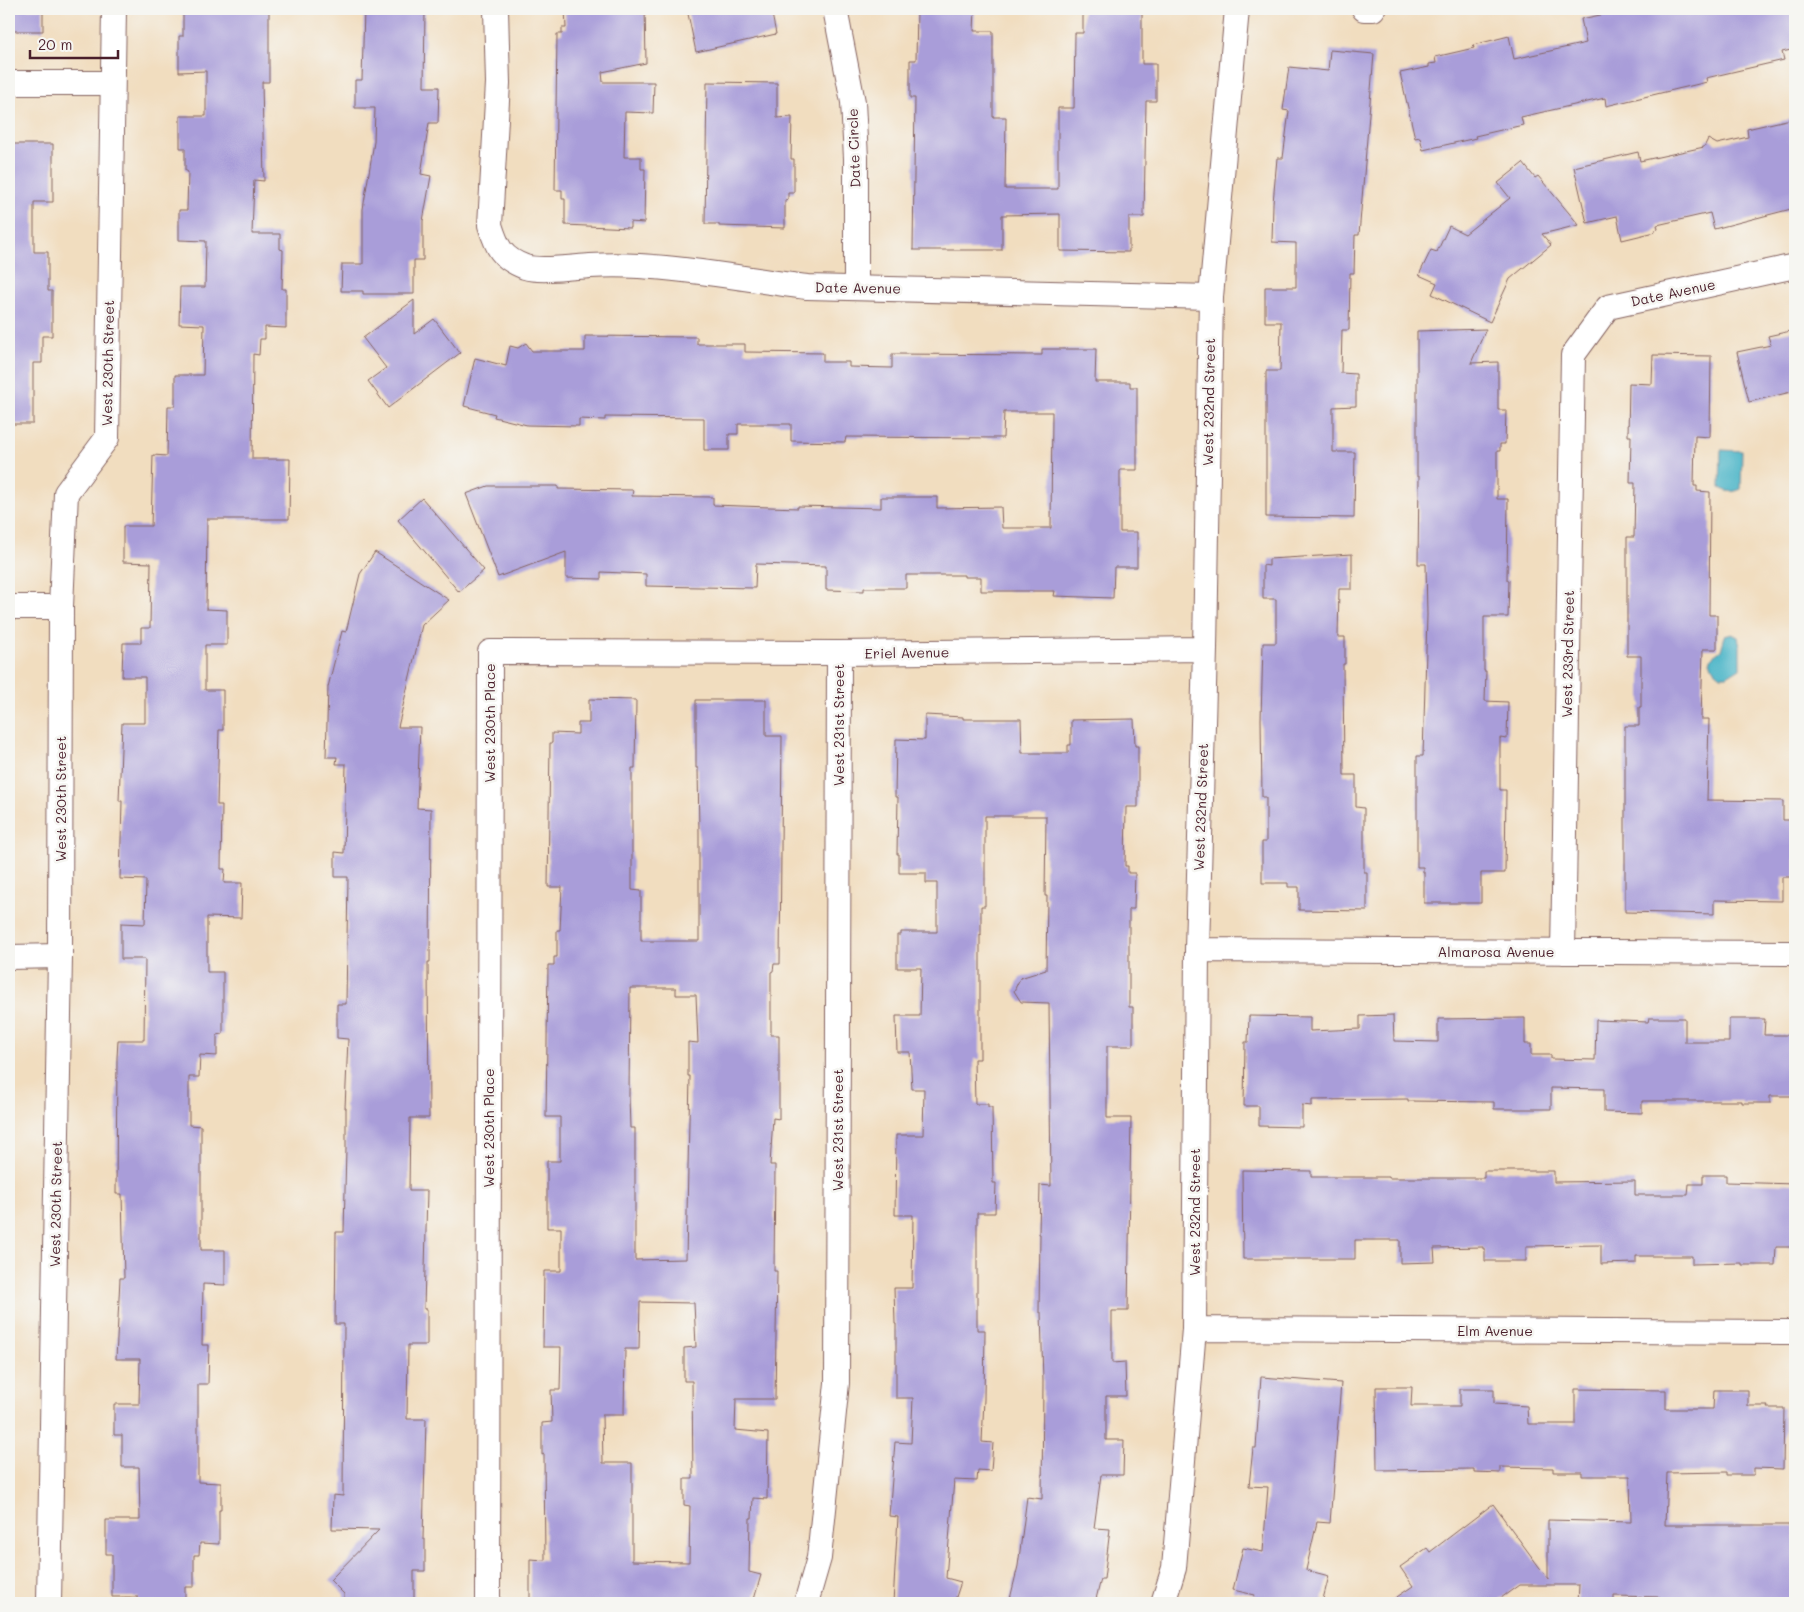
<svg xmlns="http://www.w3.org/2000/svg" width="1804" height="1612" font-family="Mali,sans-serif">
	<rect width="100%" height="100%" fill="#f6f6f2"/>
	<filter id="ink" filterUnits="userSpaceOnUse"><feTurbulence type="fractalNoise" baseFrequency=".02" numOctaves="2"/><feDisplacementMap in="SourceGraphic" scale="10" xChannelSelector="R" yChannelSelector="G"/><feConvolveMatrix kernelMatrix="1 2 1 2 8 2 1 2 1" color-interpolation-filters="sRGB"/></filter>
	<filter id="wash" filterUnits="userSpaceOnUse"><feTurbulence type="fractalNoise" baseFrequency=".0096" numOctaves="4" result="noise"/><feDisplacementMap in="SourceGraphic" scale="20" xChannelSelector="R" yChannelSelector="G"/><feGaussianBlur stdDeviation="1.12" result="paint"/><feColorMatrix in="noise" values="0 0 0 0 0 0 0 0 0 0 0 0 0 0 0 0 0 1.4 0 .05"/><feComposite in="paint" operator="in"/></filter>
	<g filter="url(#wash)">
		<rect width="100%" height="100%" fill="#f1ddbf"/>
		<path fill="#4bb5c8" stroke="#4a6a7a" d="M 1721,450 L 1742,451 L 1741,489 C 1732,493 1728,492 1720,488 Z
			M 1732,634 L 1738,637 L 1740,646 L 1740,668 L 1727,676 L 1721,676 L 1714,670 L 1710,662 L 1712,657 L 1721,650 L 1725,636 Z"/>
		<g id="blocks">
			<path fill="#a99dd9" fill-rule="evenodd" d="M 9,9 L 43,9 L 43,31 L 9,31 Z
				M 183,9 L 269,9 L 269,82 L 262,82 L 264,181 L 254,180 L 252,234 L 280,234 L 280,249 L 283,250 L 282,289 L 286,289 L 286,328 L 265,327 L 265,339 L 260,339 L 259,355 L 253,354 L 252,459 L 290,459 L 289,519 L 207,519 L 206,609 L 227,610 L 227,645 L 205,645 L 205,690 L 223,690 L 223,730 L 219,730 L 217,805 L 222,805 L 221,869 L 225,869 L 224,883 L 242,883 L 241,918 L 207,917 L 207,972 L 223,972 L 223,1034 L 217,1035 L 217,1056 L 200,1055 L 199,1077 L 189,1077 L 189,1125 L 201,1126 L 201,1250 L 225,1250 L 225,1285 L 203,1284 L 202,1345 L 209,1345 L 208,1384 L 198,1384 L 198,1482 L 221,1483 L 221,1510 L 219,1510 L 219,1544 L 200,1543 L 199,1555 L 194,1555 L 194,1587 L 185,1587 L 185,1603 L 138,1603 L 138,1597 L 112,1597 L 112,1554 L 106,1554 L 106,1520 L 140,1520 L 139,1467 L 122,1467 L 122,1435 L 114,1435 L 114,1404 L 139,1404 L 140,1359 L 116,1359 L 120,1278 L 124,1278 L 122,1194 L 116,1194 L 117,1058 L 118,1040 L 144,1040 L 145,959 L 121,959 L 121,923 L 145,924 L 146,880 L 120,879 L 122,801 L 119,801 L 122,723 L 145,723 L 145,677 L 122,677 L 123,643 L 141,643 L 141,628 L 150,628 L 151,563 L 123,562 L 123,526 L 151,526 L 153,455 L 167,456 L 168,406 L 175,406 L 175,375 L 203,375 L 204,325 L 179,324 L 180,287 L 205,287 L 206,241 L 179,240 L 179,210 L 187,210 L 188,172 L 185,170 L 185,148 L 180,148 L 180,116 L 206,116 L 206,71 L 179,72 L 179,36 L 183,36 Z
				M 364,9 L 425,9 L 424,87 L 439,87 L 438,123 L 429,123 L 421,174 L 431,176 L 423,221 L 423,260 L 414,260 L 414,294 L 363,294 L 363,291 L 341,291 L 342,264 L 363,264 L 363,209 L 374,142 L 375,108 L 355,108 L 355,80 L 362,80 Z
				M 565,9 L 645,9 L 646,63 L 602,72 L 603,82 L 654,82 L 653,113 L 625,112 L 624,157 L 641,157 L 641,169 L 645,169 L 644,223 L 630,222 L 630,228 L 565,225 L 565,199 L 562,199 L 562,190 L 555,190 L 557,34 L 562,34 L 562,28 L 566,28 Z
				M 687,9 L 771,9 L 776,34 L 696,52 Z
				M 917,9 L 975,9 L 974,31 L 993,31 L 993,117 L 1006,117 L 1005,189 L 1058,189 L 1058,108 L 1074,108 L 1075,33 L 1083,33 L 1083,9 L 1142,9 L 1142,64 L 1156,64 L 1156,101 L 1146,101 L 1144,217 L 1129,217 L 1129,252 L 1060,251 L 1060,214 L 1002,215 L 1002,250 L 913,250 L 915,98 L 910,98 L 910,60 L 916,60 Z
				M 1629,9 L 1795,9 L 1795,49 L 1782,52 L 1784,60 L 1706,78 L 1707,82 L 1606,106 L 1605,98 L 1521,117 L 1523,125 L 1475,136 L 1476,138 L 1423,150 L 1420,137 L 1415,138 L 1400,73 L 1429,67 L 1429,64 L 1436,63 L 1435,57 L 1474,48 L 1473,45 L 1509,36 L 1514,59 L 1586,43 L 1581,19 Z
				M 1330,50 L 1374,54 L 1359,235 L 1355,235 L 1354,273 L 1350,273 L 1349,330 L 1342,330 L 1341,373 L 1356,374 L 1356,406 L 1333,407 L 1333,452 L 1355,452 L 1354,518 L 1266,517 L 1266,371 L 1280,371 L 1281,322 L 1265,322 L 1265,287 L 1296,287 L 1296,243 L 1272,242 L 1273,203 L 1277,158 L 1283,158 L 1289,111 L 1283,110 L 1289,67 L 1328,71 Z
				M 707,82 L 777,83 L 777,118 L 792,117 L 791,159 L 794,159 L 794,193 L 788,193 L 788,199 L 785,200 L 785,228 L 719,226 L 719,224 L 705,224 Z
				M 1795,118 L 1795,208 L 1714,229 L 1710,213 L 1657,225 L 1658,229 L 1655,230 L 1655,232 L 1622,240 L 1617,216 L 1587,223 L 1574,167 L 1638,152 L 1640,161 L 1704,147 L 1708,139 L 1717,144 L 1748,137 L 1747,129 Z
				M 9,144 L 53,144 L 53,202 L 34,202 L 34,252 L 48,252 L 48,291 L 52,291 L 52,336 L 42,336 L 42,363 L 33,363 L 33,424 L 9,424 Z
				M 1523,163 L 1535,178 L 1538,176 L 1579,225 L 1542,234 L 1551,245 L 1510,279 L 1490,322 L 1432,294 L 1437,283 L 1419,275 L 1431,250 L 1437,252 L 1449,226 L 1465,234 L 1510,198 L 1498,183 Z
				M 414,300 L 414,334 L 434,319 L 460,353 L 388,408 L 368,381 L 386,368 L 363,338 Z
				M 1486,329 L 1471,363 L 1498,362 L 1498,410 L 1506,410 L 1505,444 L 1500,444 L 1500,451 L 1497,451 L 1497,499 L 1508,499 L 1507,580 L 1509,580 L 1508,617 L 1484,617 L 1484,671 L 1486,671 L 1485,701 L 1508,702 L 1507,739 L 1500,738 L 1500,790 L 1506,790 L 1505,873 L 1481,873 L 1481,903 L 1424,903 L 1424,872 L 1423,872 L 1423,867 L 1417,867 L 1417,756 L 1423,756 L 1427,615 L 1426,564 L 1418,564 L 1419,476 L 1417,476 L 1417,331 Z
				M 1795,330 L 1795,391 L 1749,402 L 1737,352 L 1771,345 L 1768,336 Z
				M 585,336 L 697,337 L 697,344 L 745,344 L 745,352 L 823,353 L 823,362 L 849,362 L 849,367 L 892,368 L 892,354 L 1042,355 L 1042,349 L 1096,349 L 1095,382 L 1130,382 L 1130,387 L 1137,387 L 1137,470 L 1120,470 L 1120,532 L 1137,532 L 1137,567 L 1114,567 L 1113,598 L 1054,596 L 1055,591 L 981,591 L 981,577 L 964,577 L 964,575 L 906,575 L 906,588 L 864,588 L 864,591 L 826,590 L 826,566 L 756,564 L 755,588 L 646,586 L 646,574 L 601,572 L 601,579 L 566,578 L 566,552 L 498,577 L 466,494 L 488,486 L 558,486 L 558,489 L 633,490 L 632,496 L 713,497 L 713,505 L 798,508 L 798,506 L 881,508 L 881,497 L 937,497 L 937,508 L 1001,507 L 1002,528 L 1051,528 L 1052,412 L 1004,412 L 1003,438 L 846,437 L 845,442 L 791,441 L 791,424 L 738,424 L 738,434 L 729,434 L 729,450 L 704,450 L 704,418 L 605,417 L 605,420 L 579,419 L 579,426 L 527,425 L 494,417 L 495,414 L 464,406 L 475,358 L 506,366 L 510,346 L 518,348 L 526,343 L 532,351 L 585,351 Z
				M 1653,355 L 1711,356 L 1710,437 L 1695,436 L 1694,486 L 1697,486 L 1697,491 L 1710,492 L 1709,615 L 1717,615 L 1717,649 L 1703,649 L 1701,719 L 1709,719 L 1707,800 L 1783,801 L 1783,820 L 1795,820 L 1795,877 L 1782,877 L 1782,901 L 1714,900 L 1714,914 L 1625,912 L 1625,726 L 1639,726 L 1639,707 L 1641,707 L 1641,656 L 1627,656 L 1627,537 L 1634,537 L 1635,483 L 1630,483 L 1631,436 L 1628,436 L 1629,383 L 1652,384 Z
				M 422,498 L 484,570 L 459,592 L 398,520 Z
				M 375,552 L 449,600 L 422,625 L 398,727 L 420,727 L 417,808 L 431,809 L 430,962 L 428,962 L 429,1118 L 410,1118 L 409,1191 L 427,1191 L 424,1309 L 427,1309 L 427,1345 L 408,1345 L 407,1419 L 426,1419 L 423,1539 L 425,1539 L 425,1571 L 414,1571 L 414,1603 L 344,1603 L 344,1594 L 330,1580 L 379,1530 L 332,1529 L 333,1495 L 343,1496 L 344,1324 L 335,1324 L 336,1232 L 344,1232 L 346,1148 L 346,1108 L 345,1108 L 348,1039 L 337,1038 L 337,1004 L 346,1004 L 348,877 L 335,877 L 335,852 L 344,853 L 346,764 L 336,764 L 337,757 L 326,757 L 328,687 L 342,631 L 346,632 L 360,574 Z
				M 1352,554 L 1352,589 L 1339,589 L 1338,637 L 1345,637 L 1345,664 L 1343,664 L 1344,775 L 1356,775 L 1356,807 L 1364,808 L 1364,872 L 1367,872 L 1367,911 L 1299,910 L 1299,887 L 1288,887 L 1288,883 L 1262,883 L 1262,842 L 1266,842 L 1266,797 L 1262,797 L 1261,719 L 1263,643 L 1276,643 L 1276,599 L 1263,599 L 1263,565 L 1269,566 L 1269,559 Z
				M 589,699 L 636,700 L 635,768 L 632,768 L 632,890 L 641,891 L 641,941 L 699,941 L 699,833 L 698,768 L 696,768 L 696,700 L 766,700 L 766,736 L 782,736 L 780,964 L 774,964 L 773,971 L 771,972 L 771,1035 L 779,1035 L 779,1119 L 773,1118 L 770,1165 L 775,1165 L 774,1271 L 777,1271 L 775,1399 L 736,1399 L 735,1430 L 768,1433 L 767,1499 L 753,1498 L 752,1518 L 750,1518 L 749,1572 L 761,1575 L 753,1603 L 530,1603 L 530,1559 L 545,1560 L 544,1454 L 542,1455 L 542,1423 L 552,1422 L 551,1390 L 560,1390 L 561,1347 L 543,1347 L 544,1271 L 561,1271 L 561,1228 L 547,1228 L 547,1161 L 560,1161 L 560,1117 L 546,1117 L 548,965 L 554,965 L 554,957 L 557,957 L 557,930 L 560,930 L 562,887 L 548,887 L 550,743 L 552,743 L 552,733 L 578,734 L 578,723 L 589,723 ZM 630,988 L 676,988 L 676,995 L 696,995 L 698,1043 L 688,1042 L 688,1076 L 690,1076 L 686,1259 L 635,1260 L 635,1128 L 630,1128 L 629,1096 ZM 640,1302 L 694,1303 L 696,1347 L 684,1348 L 684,1381 L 692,1381 L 693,1479 L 684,1479 L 684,1505 L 690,1506 L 689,1562 L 632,1561 L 632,1463 L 603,1463 L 602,1415 L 624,1415 L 625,1349 L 639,1349 Z
				M 925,715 L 963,717 L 963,719 L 1021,719 L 1022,753 L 1068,753 L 1068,745 L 1071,745 L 1071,720 L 1134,719 L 1135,746 L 1138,746 L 1138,807 L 1126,807 L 1125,866 L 1128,866 L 1128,873 L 1135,873 L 1134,909 L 1129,909 L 1129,1007 L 1133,1007 L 1133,1046 L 1107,1046 L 1107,1118 L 1131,1118 L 1128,1311 L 1112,1311 L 1112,1363 L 1125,1362 L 1126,1396 L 1106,1396 L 1106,1440 L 1124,1440 L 1123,1475 L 1101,1475 L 1094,1528 L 1110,1529 L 1104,1579 L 1101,1579 L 1095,1603 L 1009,1603 L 1018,1566 L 1027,1497 L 1042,1499 L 1043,1381 L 1041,1312 L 1039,1312 L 1040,1234 L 1039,1234 L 1040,1185 L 1051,1186 L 1049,1003 L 1021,1002 L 1014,991 L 1020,978 L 1046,970 L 1047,896 L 1045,896 L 1046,816 L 985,816 L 985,906 L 981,906 L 981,936 L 980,934 L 980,1059 L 974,1059 L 975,1104 L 988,1104 L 988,1107 L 992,1107 L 993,1183 L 996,1183 L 995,1213 L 977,1213 L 977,1330 L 985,1330 L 984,1399 L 982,1442 L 993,1443 L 991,1471 L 978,1470 L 977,1481 L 954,1480 L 946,1578 L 961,1582 L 954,1603 L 893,1603 L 898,1517 L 889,1516 L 895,1442 L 911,1443 L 913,1398 L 896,1398 L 896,1324 L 895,1324 L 894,1288 L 912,1288 L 913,1215 L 895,1215 L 896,1135 L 923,1135 L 924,1089 L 912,1089 L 910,1052 L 897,1052 L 896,1016 L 920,1016 L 921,968 L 897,968 L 897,935 L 901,935 L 901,932 L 937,932 L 937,883 L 926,883 L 926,873 L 899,873 L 899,854 L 897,854 L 898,797 L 895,797 L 896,739 L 925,740 Z
				M 1393,1015 L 1394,1041 L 1438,1042 L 1438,1019 L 1525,1018 L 1525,1044 L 1531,1044 L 1531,1055 L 1551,1055 L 1551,1059 L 1595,1060 L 1596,1020 L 1648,1022 L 1649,1018 L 1685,1018 L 1685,1042 L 1729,1042 L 1729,1019 L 1765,1019 L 1764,1035 L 1795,1035 L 1795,1096 L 1770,1096 L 1770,1103 L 1742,1103 L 1742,1101 L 1642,1101 L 1642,1113 L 1604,1112 L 1604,1089 L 1551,1088 L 1551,1109 L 1494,1109 L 1494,1102 L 1408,1101 L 1408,1099 L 1312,1100 L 1312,1106 L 1302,1105 L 1302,1127 L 1259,1126 L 1259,1106 L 1244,1106 L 1245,1042 L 1248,1042 L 1249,1016 L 1310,1017 L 1310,1031 L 1360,1029 L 1360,1016 Z
				M 1242,1170 L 1311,1171 L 1311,1177 L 1389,1177 L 1389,1178 L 1484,1178 L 1484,1171 L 1554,1171 L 1554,1182 L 1635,1181 L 1635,1195 L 1688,1195 L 1689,1184 L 1703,1184 L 1703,1175 L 1726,1175 L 1726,1182 L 1795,1184 L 1795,1247 L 1776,1247 L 1775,1265 L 1742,1265 L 1742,1263 L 1692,1264 L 1692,1256 L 1636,1256 L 1636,1263 L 1601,1264 L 1601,1245 L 1526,1246 L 1526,1261 L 1485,1261 L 1485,1249 L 1483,1249 L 1483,1247 L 1434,1248 L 1435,1262 L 1400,1263 L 1400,1240 L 1355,1240 L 1355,1259 L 1243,1259 Z
				M 1261,1377 L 1341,1383 L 1330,1523 L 1317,1522 L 1306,1570 L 1329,1576 L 1322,1603 L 1252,1603 L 1255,1595 L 1233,1590 L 1243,1548 L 1263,1552 L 1268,1487 L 1249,1486 L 1253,1448 L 1256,1448 Z
				M 1376,1387 L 1412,1387 L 1411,1406 L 1460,1406 L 1460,1389 L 1494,1389 L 1494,1404 L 1527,1406 L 1528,1424 L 1575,1424 L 1575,1389 L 1666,1390 L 1666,1409 L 1713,1409 L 1714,1390 L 1748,1390 L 1748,1406 L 1768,1406 L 1767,1408 L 1784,1408 L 1783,1469 L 1754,1468 L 1754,1475 L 1727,1475 L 1727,1472 L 1667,1473 L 1665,1525 L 1795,1525 L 1795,1603 L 1661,1603 L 1661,1597 L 1614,1596 L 1614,1603 L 1578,1603 L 1579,1585 L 1519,1585 L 1494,1603 L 1388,1603 L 1413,1586 L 1400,1567 L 1427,1548 L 1430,1552 L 1493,1504 L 1548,1579 L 1548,1520 L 1631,1522 L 1630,1476 L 1582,1476 L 1582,1472 L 1553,1472 L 1553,1468 L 1500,1467 L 1500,1473 L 1474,1472 L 1474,1469 L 1377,1470 Z"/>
		</g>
	</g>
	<g filter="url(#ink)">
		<use href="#blocks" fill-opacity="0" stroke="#84625f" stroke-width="1"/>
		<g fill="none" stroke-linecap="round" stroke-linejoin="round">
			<g stroke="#84625f" stroke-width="26">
				<path id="street" d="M 496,9 L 498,83 L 490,225 C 497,247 501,258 525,267 C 540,272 573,267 590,266 C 606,265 623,265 639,266 C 696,269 751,280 807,287 L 1211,297
					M 835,9 L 853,102 L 856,158 L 856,288
					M 1364,9 L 1373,9
					M 9,83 L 112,83
					M 9,607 L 61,607
					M 1197,950 L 1795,953
					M 1563,952 L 1573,355 L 1608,307 L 1795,266
					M 9,957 L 60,956
					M 1194,1329 L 1795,1332
					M 49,1603 L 60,956 L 61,607 L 66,493 L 107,438 L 114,9
					M 488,1603 L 490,652 L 839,653 L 1205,649
					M 806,1603 L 819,1558 L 837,1383 L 839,653
					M 1163,1603 L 1174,1568 L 1194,1329 L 1197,950 L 1205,649 L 1211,297 L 1237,9"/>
			</g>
			<use href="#street" stroke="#fff" stroke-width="24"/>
		</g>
	</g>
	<g text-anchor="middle" stroke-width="5" stroke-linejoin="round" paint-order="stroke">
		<g font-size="14" fill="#4a1f2b" stroke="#f6f6f2">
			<text transform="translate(854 148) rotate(-92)" y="5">Date Circle</text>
			<text transform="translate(858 288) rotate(1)" y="5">Date Avenue</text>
			<text transform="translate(1673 293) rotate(-12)" y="5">Date Avenue</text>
			<text transform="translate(108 363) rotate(-89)" y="5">West 230th Street</text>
			<text transform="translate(1209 402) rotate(-89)" y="5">West 232nd Street</text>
			<text transform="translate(907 653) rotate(-1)" y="5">Eriel Avenue</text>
			<text transform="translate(1568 654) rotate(-89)" y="5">West 233rd Street</text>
			<text transform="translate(490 723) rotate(-90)" y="5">West 230th Place</text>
			<text transform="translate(839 725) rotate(-90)" y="5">West 231st Street</text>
			<text transform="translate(61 799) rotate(-90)" y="5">West 230th Street</text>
			<text transform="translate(1201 807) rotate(-88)" y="5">West 232nd Street</text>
			<text x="1496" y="957">Almarosa Avenue</text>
			<text transform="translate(489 1128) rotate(-90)" y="5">West 230th Place</text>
			<text transform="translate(838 1130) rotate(-90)" y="5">West 231st Street</text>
			<text transform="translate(56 1204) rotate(-89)" y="5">West 230th Street</text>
			<text transform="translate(1195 1212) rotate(-90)" y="5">West 232nd Street</text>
			<text x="1495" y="1336">Elm Avenue</text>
		</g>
	</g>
	<rect width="1804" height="1612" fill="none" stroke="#f6f6f2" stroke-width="30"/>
	<path d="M30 50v8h88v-8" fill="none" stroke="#4a1f2b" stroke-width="2.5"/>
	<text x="38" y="50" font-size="15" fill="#4a1f2b" stroke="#f6f6f2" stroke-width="4" paint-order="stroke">20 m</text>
</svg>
